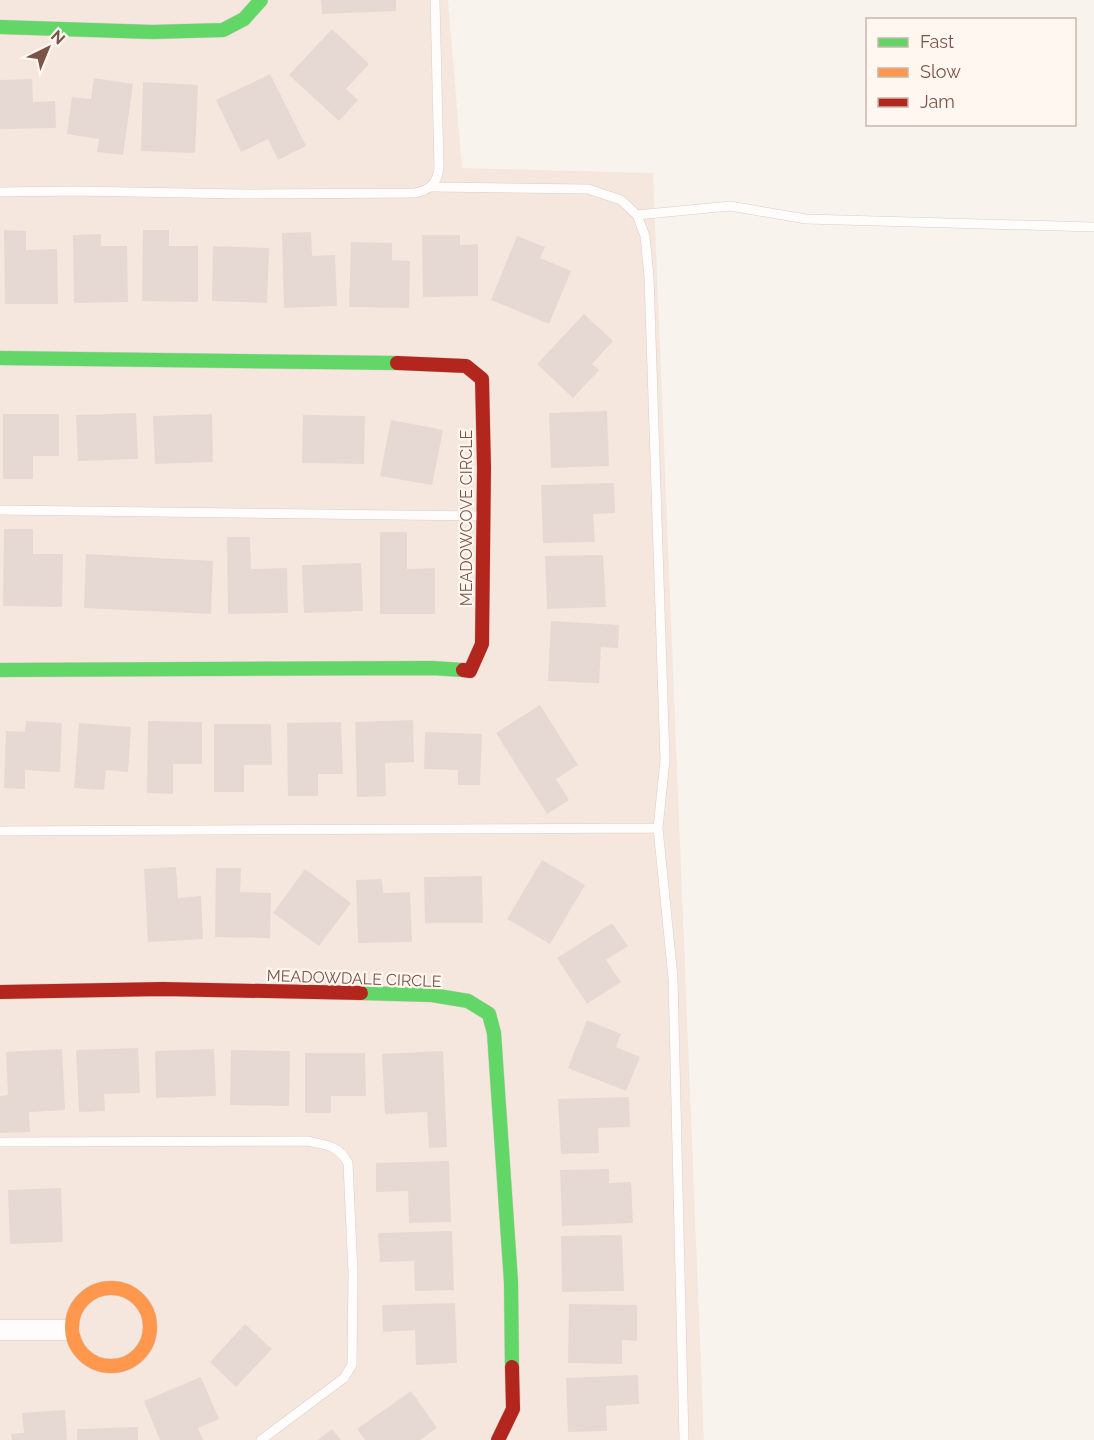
<svg xmlns="http://www.w3.org/2000/svg" width="1094" height="1440" font-family="Raleway,sans-serif">
	<rect width="100%" height="100%" fill="#f9f3ed"/>
	<path fill="#f5e7dd" d="M 0,0 L 448,0 L 462,168 L 653,173 L 704,1440 L 0,1440 Z"/>
	<path fill="#e6d9d3" d="M 321,0 L 396,0 L 396,11 L 322,14 Z
		M 332,29 L 369,64 L 346,89 L 358,100 L 339,121 L 289,75 Z
		M 270,74 L 306,146 L 278,160 L 268,139 L 241,152 L 216,100 Z
		M 94,78 L 133,84 L 123,155 L 97,152 L 99,139 L 67,134 L 72,97 L 91,99 Z
		M 32,79 L 33,102 L 55,101 L 56,128 L 0,129 L 0,80 Z
		M 143,82 L 198,85 L 195,153 L 141,151 Z
		M 4,230 L 26,231 L 26,250 L 57,249 L 58,304 L 5,304 Z
		M 143,230 L 169,230 L 169,246 L 198,246 L 198,302 L 142,301 Z
		M 311,232 L 312,256 L 335,255 L 337,306 L 284,308 L 282,233 Z
		M 101,234 L 101,246 L 127,246 L 128,302 L 74,303 L 73,235 Z
		M 422,235 L 460,235 L 460,245 L 478,244 L 478,296 L 423,297 Z
		M 517,236 L 545,247 L 540,258 L 571,271 L 549,324 L 491,300 Z
		M 351,242 L 392,243 L 392,260 L 410,261 L 409,308 L 349,307 Z
		M 213,246 L 269,248 L 267,303 L 212,301 Z
		M 584,314 L 613,341 L 592,364 L 599,370 L 573,398 L 537,364 Z
		M 607,411 L 609,466 L 551,468 L 549,413 Z
		M 136,413 L 138,459 L 78,461 L 76,415 Z
		M 3,414 L 59,414 L 59,456 L 33,456 L 33,479 L 3,479 Z
		M 212,414 L 213,462 L 155,464 L 153,416 Z
		M 303,415 L 365,416 L 364,464 L 302,463 Z
		M 391,420 L 443,430 L 432,485 L 380,476 Z
		M 614,483 L 615,513 L 593,514 L 595,542 L 543,543 L 541,485 Z
		M 4,529 L 33,529 L 33,554 L 63,554 L 62,607 L 3,606 Z
		M 380,532 L 407,532 L 407,569 L 435,568 L 435,614 L 380,614 Z
		M 227,537 L 250,537 L 251,569 L 287,568 L 288,613 L 228,614 Z
		M 86,554 L 213,561 L 211,614 L 84,608 Z
		M 603,555 L 606,607 L 547,609 L 545,556 Z
		M 361,563 L 363,611 L 304,613 L 302,565 Z
		M 551,621 L 619,625 L 618,648 L 601,647 L 599,683 L 548,681 Z
		M 540,705 L 578,765 L 556,779 L 569,800 L 547,814 L 496,733 Z
		M 413,720 L 414,762 L 385,763 L 386,796 L 357,797 L 355,722 Z
		M 26,721 L 62,723 L 60,772 L 25,770 L 25,789 L 4,788 L 6,731 L 25,732 Z
		M 148,721 L 202,722 L 202,764 L 173,764 L 173,794 L 147,793 Z
		M 341,722 L 343,774 L 318,774 L 318,796 L 288,796 L 287,723 Z
		M 79,723 L 131,727 L 128,772 L 106,770 L 104,790 L 74,788 Z
		M 214,724 L 271,724 L 272,765 L 244,765 L 244,792 L 214,792 Z
		M 425,732 L 482,734 L 480,785 L 458,785 L 458,770 L 424,769 Z
		M 542,860 L 585,885 L 550,944 L 507,919 Z
		M 176,867 L 178,898 L 201,896 L 203,939 L 148,942 L 144,869 Z
		M 216,868 L 241,868 L 240,892 L 271,893 L 270,938 L 215,937 Z
		M 305,869 L 351,903 L 319,946 L 273,913 Z
		M 482,876 L 483,923 L 425,923 L 424,877 Z
		M 382,879 L 383,893 L 410,892 L 412,942 L 358,943 L 356,880 Z
		M 612,923 L 628,946 L 606,960 L 621,982 L 587,1004 L 557,958 Z
		M 587,1020 L 621,1034 L 616,1047 L 640,1057 L 626,1091 L 568,1068 Z
		M 138,1048 L 140,1093 L 104,1094 L 105,1111 L 79,1112 L 76,1050 Z
		M 62,1049 L 65,1110 L 29,1112 L 30,1132 L 0,1133 L 0,1096 L 8,1095 L 6,1052 Z
		M 214,1049 L 216,1096 L 156,1098 L 155,1051 Z
		M 231,1050 L 290,1051 L 289,1106 L 230,1105 Z
		M 443,1051 L 447,1147 L 429,1148 L 427,1112 L 385,1114 L 382,1054 Z
		M 305,1053 L 365,1053 L 366,1096 L 331,1096 L 331,1113 L 305,1113 Z
		M 629,1097 L 630,1127 L 598,1128 L 599,1153 L 561,1154 L 558,1099 Z
		M 449,1161 L 451,1222 L 409,1223 L 408,1191 L 376,1192 L 376,1163 Z
		M 609,1169 L 609,1183 L 631,1182 L 633,1223 L 562,1226 L 560,1170 Z
		M 61,1188 L 63,1242 L 10,1244 L 8,1190 Z
		M 452,1231 L 454,1290 L 415,1291 L 414,1261 L 380,1262 L 378,1233 Z
		M 622,1235 L 624,1291 L 562,1292 L 561,1236 Z
		M 455,1303 L 457,1363 L 416,1365 L 415,1330 L 383,1332 L 382,1305 Z
		M 569,1304 L 637,1305 L 637,1341 L 622,1340 L 622,1364 L 568,1363 Z
		M 245,1324 L 272,1349 L 236,1387 L 210,1362 Z
		M 638,1375 L 639,1404 L 606,1406 L 607,1431 L 568,1432 L 566,1378 Z
		M 201,1377 L 219,1419 L 198,1428 L 203,1440 L 160,1440 L 144,1401 Z
		M 411,1391 L 437,1428 L 420,1440 L 365,1440 L 357,1429 Z
		M 65,1410 L 67,1440 L 12,1440 L 11,1434 L 24,1433 L 22,1413 Z
		M 138,1427 L 138,1440 L 77,1440 L 77,1429 Z
		M 332,1429 L 341,1440 L 318,1440 Z"/>
	<g fill="none" stroke-linecap="round" stroke-linejoin="round">
		<g stroke="#d8ceca" stroke-width="10">
			<path id="lane" d="M 432,187 L 588,189 L 621,200 L 637,215 L 645,236 L 649,277 L 665,760 L 658,828
				M 0,192 L 76,191 L 242,194 L 415,193 C 430,190 437,184 439,168 L 435,0
				M 637,215 L 730,206 L 806,219 L 1094,227
				M 0,510 L 480,516
				M 0,831 L 658,828 L 673,978 L 684,1440
				M 0,1142 L 307,1141 C 326,1145 338,1145 348,1163 L 353,1273 L 352,1365 L 344,1378 L 261,1440"/>
		</g>
		<g stroke="#d8ceca" stroke-width="21">
			<path id="street" d="M 0,1330 L 70,1330"/>
		</g>
		<g stroke="#dad0ca" stroke-width="15">
			<path id="fast" d="M 0,27 L 152,32 L 223,30 L 244,19 L 261,0
				M 0,358 L 397,363
				M 0,670 L 432,668 L 463,670
				M 361,993 L 432,995 L 468,1001 L 489,1014 L 494,1033 L 511,1282 L 512,1367"/>
		</g>
		<g stroke="#dad0ca" stroke-width="15">
			<path id="slow" d="M72 1327a39 39 0 1 1 78 0a39 39 0 1 1-78 0Z"/>
		</g>
		<g stroke="#dad0ca" stroke-width="15">
			<path id="jam" d="M 397,363 L 466,366 L 482,379 L 484,468 L 482,644 L 470,671 L 463,670
				M 0,992 L 163,989 L 361,993
				M 498,1440 L 513,1409 L 512,1367"/>
		</g>
		<use href="#lane" stroke="#fefdfc" stroke-width="9"/>
		<use href="#street" stroke="#fefdfc" stroke-width="20"/>
		<use href="#fast" stroke="#63d668" stroke-width="14"/>
		<use href="#slow" stroke="#ff974d" stroke-width="14"/>
		<use href="#jam" stroke="#b3261e" stroke-width="14"/>
	</g>
	<g text-anchor="middle" stroke-width="4.5" stroke-linejoin="round" paint-order="stroke">
		<g font-size="16" fill="#7b5449" stroke="#fff7f0">
			<text transform="translate(466 518) rotate(-90)" y="6">MEADOWCOVE CIRCLE</text>
			<text transform="translate(354 978) rotate(2)" y="6">MEADOWDALE CIRCLE</text>
		</g>
	</g>
	<rect x="866" y="18" width="210" height="108" fill="#fff7f0" stroke="#cab6ad" stroke-width="1.5"/>
	<rect x="878" y="38" width="30" height="9" fill="#63d668" stroke="#cab6ad" stroke-width="1.5"/>
	<text x="920" y="48" font-size="18" fill="#7b5449">Fast</text>
	<rect x="878" y="68" width="30" height="9" fill="#ff974d" stroke="#cab6ad" stroke-width="1.5"/>
	<text x="920" y="78" font-size="18" fill="#7b5449">Slow</text>
	<rect x="878" y="98" width="30" height="9" fill="#b3261e" stroke="#cab6ad" stroke-width="1.5"/>
	<text x="920" y="108" font-size="18" fill="#7b5449">Jam</text>
	<g transform="translate(48 48) rotate(43)" stroke="#fff7f0" stroke-width="4.5" paint-order="stroke">
	<path d="M0-4.5L10 22L0 15L-10 22Z" fill="#7b5449"/>
	<text y="-9" font-size="16" font-weight="bold" text-anchor="middle" fill="#7b5449">N</text>
	</g>
</svg>
